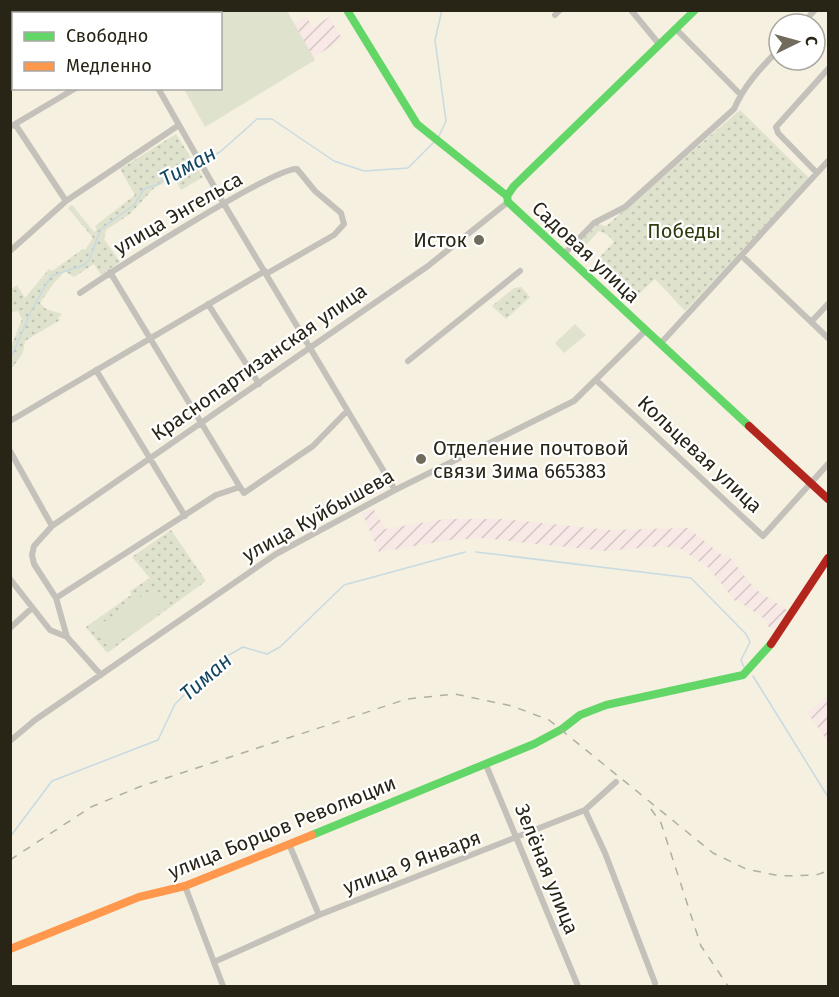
<svg xmlns="http://www.w3.org/2000/svg" width="839" height="997" font-family="'Fira Sans',sans-serif">
	<defs>
		<pattern id="industrial-furrows" width="10" height="10" patternUnits="userSpaceOnUse" patternTransform="scale(1.5)"><rect width="10" height="10" fill="#f8e8e6"/><path d="M-1 1l2-2M0 10L10 0M9 11l2-2" fill="none" stroke="#d5c7c5"/></pattern>
		<pattern id="grass-dots" width="8" height="8" patternUnits="userSpaceOnUse" patternTransform="scale(1.5)"><rect width="8" height="8" fill="#dfe2cd"/><path d="M2 2h.1M6 6h.1" fill="none" stroke="#bfc2af" stroke-width="1.8" stroke-linecap="round"/></pattern>
	</defs>
	<rect width="100%" height="100%" fill="#f5f0df"/>
	<path fill="url(#industrial-furrows)" d="M 306,16 L 313,28 L 329,17 L 342,39 L 313,58 L 294,24 Z
		M 373,508 L 385,529 L 445,519 L 502,519 L 610,530 L 688,528 L 723,556 L 727,554 L 755,589 L 787,610 L 774,630 L 766,625 L 768,621 L 737,600 L 735,601 L 709,568 L 681,549 L 661,546 L 606,551 L 480,538 L 449,540 L 379,552 L 362,513 Z
		M 828,696 L 828,742 L 807,712 Z"/>
	<path fill="url(#grass-dots)" d="M 740,110 L 809,178 L 685,311 L 655,279 L 632,300 L 594,263 L 614,242 C 608,235 609,235 599,231 L 581,250 L 576,246 L 598,224 L 606,226 Z
		M 176,134 L 203,177 L 181,190 L 174,177 L 153,189 L 130,214 L 106,230 L 104,239 L 120,262 L 101,275 L 94,264 L 74,277 L 65,271 L 54,283 L 40,303 L 46,309 L 62,314 L 58,318 L 60,320 L 25,341 L 23,352 L 11,370 L 10,349 L 22,319 L 18,311 L 11,312 L 11,289 L 17,285 L 25,298 L 49,269 L 52,271 L 83,249 L 85,250 L 93,238 L 68,208 L 72,205 L 94,232 L 97,230 L 95,226 L 135,195 L 120,169 Z
		M 521,287 L 530,297 L 506,319 L 492,306 L 514,288 Z
		M 171,530 L 206,581 L 107,653 L 86,627 L 131,595 L 130,591 L 150,578 L 132,557 Z"/>
	<path fill="#dfe2cd" d="M 194,11 L 287,11 L 315,60 L 205,127 L 184,89 L 220,88 L 220,14 L 195,13 Z
		M 575,324 L 586,335 L 564,353 L 555,343 Z
		M 155,587 L 169,607 L 109,648 L 95,628 Z"/>
	<g fill="none" stroke-linecap="round" stroke-linejoin="round">
		<path stroke="#c8dae2" stroke-width="1.5" d="M 438,138 L 446,121 L 435,40 L 442,10
			M 202,161 L 220,152 L 257,119 L 272,119 L 334,161 L 364,171 L 408,168 L 435,141
			M 10,360 L 32,309 L 51,276 L 84,265 L 89,260 L 101,229 L 134,205 L 144,189 L 158,184 L 186,162 L 197,161
			M 476,552 L 691,578 L 746,634 L 750,642 L 741,660 L 744,667
			M 753,676 L 828,797
			M 10,837 L 52,781 L 158,740 L 175,704 L 220,660 L 243,647 L 267,654 L 280,647 L 344,585 L 465,552"/>
		<path stroke="#c4c0ba" stroke-width="6" d="M 115,10 L 116,14
			M 198,10 L 200,14
			M 631,10 L 659,44
			M 34,14 L 39,10
			M 555,15 L 560,10
			M 802,24 L 815,10
			M 10,28 L 14,26
			M 676,29 L 739,93
			M 158,88 L 224,204 L 395,490
			M 15,124 L 66,201
			M 10,127 L 76,88
			M 817,173 L 778,133 L 776,127 L 828,69
			M 10,251 L 66,201 L 179,125
			M 564,254 L 594,223 L 625,207 L 734,109 C 745,84 761,68 779,49
			M 743,257 L 828,338
			M 110,272 L 240,487
			M 80,293 C 108,274 274,167 297,169 L 315,191 L 341,213 L 344,224 L 334,235 L 266,274
			M 208,304 L 259,384
			M 811,322 L 828,304
			M 661,343 L 828,161
			M 408,361 L 520,271
			M 96,370 L 185,516
			M 596,380 L 763,536 L 828,464
			M 10,421 L 265,271
			M 10,451 L 52,526
			M 10,579 L 50,630 L 67,637 L 101,675
			M 56,598 L 216,495 L 240,487 L 244,493 L 313,446 L 347,411
			M 10,628 L 32,608
			M 67,637 L 56,598 L 34,564 L 32,555 L 34,546 L 52,526 L 428,266 L 508,202
			M 10,741 L 35,720 L 276,554 L 395,490 L 574,401 L 646,330
			M 486,765 L 578,986
			M 585,810 L 605,853 L 655,983
			M 289,844 L 319,915
			M 185,886 L 223,986
			M 214,962 L 319,915 L 585,810 L 616,782"/>
		<path stroke="#63d668" stroke-width="8" d="M 347,10 L 417,124 L 507,196 L 508,202 L 749,426
			M 507,196 L 514,186 L 695,10
			M 312,835 L 534,744 L 562,729 L 580,715 L 606,705 L 743,675 L 771,644"/>
		<path stroke="#ff974d" stroke-width="8" d="M 10,949 L 139,897 L 185,886 L 312,835"/>
		<path stroke="#b3261e" stroke-width="8" d="M 749,426 L 828,499
			M 771,644 L 828,558"/>
		<path stroke="#b2aea5" stroke-width="1.5" stroke-dasharray="8 8" stroke-linecap="butt" d="M 651,809 L 661,823 L 701,946 L 728,986
			M 10,860 L 91,807 L 139,787 L 407,699 L 455,694 L 512,706 L 549,720 L 713,853 L 746,869 L 780,876 L 816,875 L 828,871"/>
	</g>
	<g fill="#706b5c" stroke="#fff" stroke-width="2">
		<circle cx="479" cy="240" r="6"/>
		<circle cx="421" cy="459" r="6"/>
	</g>
	<g text-anchor="middle" stroke-width="4.5" stroke-linejoin="round" paint-order="stroke">
		<g font-size="20" fill="#282416" stroke="#fff">
			<text transform="translate(178 213) rotate(-30)" y="7">улица Энгельса</text>
			<text transform="translate(586 252) rotate(43)" y="7">Садовая улица</text>
			<text transform="translate(259 362) rotate(-35)" y="7">Краснопартизанская улица</text>
			<text transform="translate(700 454) rotate(43)" y="7">Кольцевая улица</text>
			<text transform="translate(318 515) rotate(-29)" y="7">улица Куйбышева</text>
			<text transform="translate(282 827) rotate(-22)" y="7">улица Борцов Революции</text>
			<text transform="translate(412 862) rotate(-21)" y="7">улица 9 Января</text>
			<text transform="translate(547 869) rotate(68)" y="7">Зелёная улица</text>
		</g>
		<g font-size="20" fill="#2e3c0d" stroke="#fff">
			<text x="684" y="238">Победы</text>
		</g>
		<g font-size="20" fill="#282416" stroke="#fff" text-anchor="end">
			<text x="467" y="247">Исток</text>
			<text x="433" y="455" text-anchor="start">Отделение почтовой<tspan x="433" dy="23">связи Зима 665383</tspan></text>
		</g>
		<g font-size="21" font-style="italic" fill="#134661" stroke="#fff">
			<text transform="translate(188 166) rotate(-29)" y="7">Тиман</text>
			<text transform="translate(206 677) rotate(-41)" y="7">Тиман</text>
		</g>
	</g>
	<rect width="839" height="997" fill="none" stroke="#282416" stroke-width="24"/>
	<rect x="12" y="12" width="210" height="78" fill="#ffffff" stroke="#a9a7a2" stroke-width="1.5"/>
	<rect x="24" y="32" width="30" height="9" fill="#63d668" stroke="#a9a7a2" stroke-width="1.5"/>
	<text x="66" y="42" font-size="18" fill="#282416">Свободно</text>
	<rect x="24" y="62" width="30" height="9" fill="#ff974d" stroke="#a9a7a2" stroke-width="1.5"/>
	<text x="66" y="72" font-size="18" fill="#282416">Медленно</text>
	<g transform="translate(797 42) rotate(85)"><circle r="28" fill="#ffffff" stroke="#a9a7a2" stroke-width="1.5"/>
	<path d="M0-4.5L10 22L0 15L-10 22Z" fill="#706b5c"/>
	<text y="-9" font-size="16" font-weight="bold" text-anchor="middle" fill="#282416">С</text>
	</g>
</svg>
